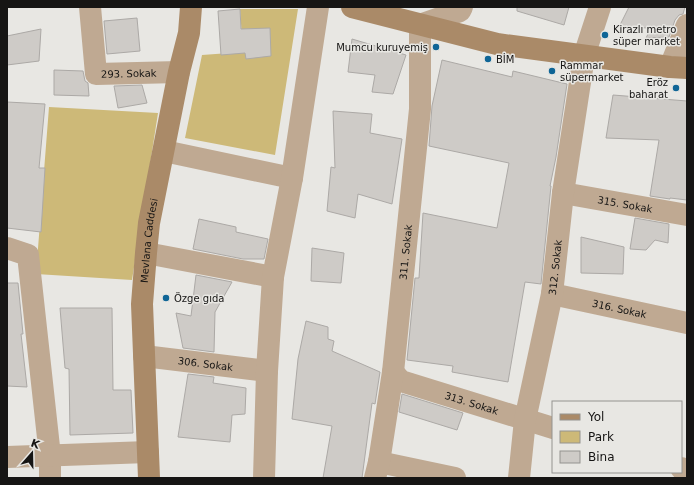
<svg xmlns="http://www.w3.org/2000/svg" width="694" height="485" font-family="'DejaVu Sans',sans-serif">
	<rect width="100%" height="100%" fill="#e8e7e3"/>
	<path fill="#cdb978" d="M 240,9 L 298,9 L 275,155 L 185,138 L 202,55 L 243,52 Z
		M 49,107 L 158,113 L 132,280 L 36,274 Z"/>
	<path fill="#cecbc7" stroke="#aca9a6" d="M 517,7 L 569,7 L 564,25 L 517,11 Z
		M 629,7 L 685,7 L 683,14 L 679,15 L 675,20 L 669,37 L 646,38 L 651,28 L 619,27 Z
		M 240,9 L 241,29 L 270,28 L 271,56 L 246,59 L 245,53 L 221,55 L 218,11 Z
		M 137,18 L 140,51 L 107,54 L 104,21 Z
		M 41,29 L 39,61 L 7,65 L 7,36 Z
		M 352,39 L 406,55 L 393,94 L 372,92 L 375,75 L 348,72 Z
		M 442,60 L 512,77 L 513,71 L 567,84 L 556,157 L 550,186 L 551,186 L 541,284 L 525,282 L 508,382 L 452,372 L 453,366 L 407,360 L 415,278 L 419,278 L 423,213 L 497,228 L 509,163 L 429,146 L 432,106 Z
		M 54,70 L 83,71 L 85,81 L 88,83 L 89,96 L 54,95 Z
		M 142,85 L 147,103 L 118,108 L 114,86 Z
		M 613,95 L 687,101 L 687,200 L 670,198 L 670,199 L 650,196 L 659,140 L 606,138 Z
		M 7,102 L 45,104 L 39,168 L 45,168 L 41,232 L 7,228 Z
		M 333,111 L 372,114 L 370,133 L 402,139 L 392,204 L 358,194 L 355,218 L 327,211 L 331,167 L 335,168 Z
		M 635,218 L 669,224 L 668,243 L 655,240 L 646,250 L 630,249 Z
		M 199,219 L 236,227 L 236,232 L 268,239 L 264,259 L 243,259 L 193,249 Z
		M 581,237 L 624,247 L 623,274 L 581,273 Z
		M 312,248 L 344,253 L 341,283 L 311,281 Z
		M 196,275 L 232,282 L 215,312 L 214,352 L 183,348 L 176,313 L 191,316 Z
		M 7,283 L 18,283 L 23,334 L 21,334 L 27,387 L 7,386 Z
		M 60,308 L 112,308 L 113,390 L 131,390 L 133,433 L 70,435 L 69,369 L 65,368 Z
		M 306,321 L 328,327 L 328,339 L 334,341 L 332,351 L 380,372 L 375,404 L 372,403 L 362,478 L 323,478 L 332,426 L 292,419 L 298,359 Z
		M 188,374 L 214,377 L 213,383 L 246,388 L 245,414 L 232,415 L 230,442 L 178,437 Z
		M 402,394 L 463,413 L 457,430 L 399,412 Z"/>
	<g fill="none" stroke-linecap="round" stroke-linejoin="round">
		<g stroke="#bfa992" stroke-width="22">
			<path id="s1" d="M 90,7 L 96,74 L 179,72"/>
			<path d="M 670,67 L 687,25"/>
			<path d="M 164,151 L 292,178"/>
			<path id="s2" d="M 563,193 L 687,215"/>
			<path d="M 7,248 L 28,255 L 50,456 L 50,478"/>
			<path d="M 146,253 L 273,277"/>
			<path id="s3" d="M 552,294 L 687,323"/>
			<path id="s4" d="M 144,356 L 267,371"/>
			<path id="s5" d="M 393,372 L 401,381 L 553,428"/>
			<path d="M 7,457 L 148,452"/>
			<path d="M 379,462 L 455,478"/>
			<path d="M 681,468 L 687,470"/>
			<path d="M 264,478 L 267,371 L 273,277 L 292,178 L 318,7"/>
			<path id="s6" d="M 375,478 L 379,462 L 393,372 L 420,109 L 420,25 L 460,11 L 462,7"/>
			<path id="s7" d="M 519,478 L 525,420 L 552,294 L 563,193 L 584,56 L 600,7"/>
		</g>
		<g stroke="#aa8a68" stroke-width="22">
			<path d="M 352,7 L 497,44 L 670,67 L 687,68"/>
			<path id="s8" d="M 149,478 L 142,304 L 146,253 L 149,223 L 179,72 L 189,33 L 191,7"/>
		</g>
	</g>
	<g fill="#0f6596" stroke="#e8e7e3" stroke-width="1.5">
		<circle cx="605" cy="35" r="4"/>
		<circle cx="436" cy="47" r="4"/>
		<circle cx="488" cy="59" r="4"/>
		<circle cx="552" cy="71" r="4"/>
		<circle cx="676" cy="88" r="4"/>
		<circle cx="166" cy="298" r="4"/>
	</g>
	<g text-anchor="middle" stroke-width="3" stroke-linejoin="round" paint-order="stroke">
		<g font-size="10" fill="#161514" stroke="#e8e7e3" text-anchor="start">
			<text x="613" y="33">Kirazlı metro<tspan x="613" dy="12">süper market</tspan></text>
			<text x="428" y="51" text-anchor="end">Mumcu kuruyemiş</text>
			<text x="496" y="63">BİM</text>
			<text x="560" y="69">Rammar<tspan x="560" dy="12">süpermarket</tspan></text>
			<text x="668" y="86" text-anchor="end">Eröz<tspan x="668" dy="12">baharat</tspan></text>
			<text x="174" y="302">Özge gıda</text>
		</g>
		<g font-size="10" fill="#161514" stroke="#e8e7e3">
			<text dy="4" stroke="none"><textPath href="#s1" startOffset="100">293. Sokak</textPath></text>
			<text dy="4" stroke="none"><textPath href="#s2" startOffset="63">315. Sokak</textPath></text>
			<text dy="4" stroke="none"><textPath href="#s8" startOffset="238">Mevlana Caddesi</textPath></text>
			<text dy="4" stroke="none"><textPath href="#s6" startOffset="228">311. Sokak</textPath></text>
			<text dy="4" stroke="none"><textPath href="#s7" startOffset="214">312. Sokak</textPath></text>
			<text dy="4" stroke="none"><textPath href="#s3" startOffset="69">316. Sokak</textPath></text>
			<text dy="4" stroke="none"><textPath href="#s4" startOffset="62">306. Sokak</textPath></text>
			<text dy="4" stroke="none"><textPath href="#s5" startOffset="86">313. Sokak</textPath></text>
		</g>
	</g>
	<rect width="694" height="485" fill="none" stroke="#161514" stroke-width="16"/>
	<rect x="552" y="401" width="130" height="72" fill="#e8e7e3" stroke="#949390"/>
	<rect x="560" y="414" width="20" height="6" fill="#aa8a68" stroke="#949390"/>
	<text x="588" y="421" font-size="12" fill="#161514">Yol</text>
	<rect x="560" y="431" width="20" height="12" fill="#cdb978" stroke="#949390"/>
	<text x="588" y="441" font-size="12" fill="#161514">Park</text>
	<rect x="560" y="451" width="20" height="12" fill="#cecbc7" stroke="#949390"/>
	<text x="588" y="461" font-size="12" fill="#161514">Bina</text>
	<g transform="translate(32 453) rotate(20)" stroke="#e8e7e3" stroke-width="3" paint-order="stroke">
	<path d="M0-3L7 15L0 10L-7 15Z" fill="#161514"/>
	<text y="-6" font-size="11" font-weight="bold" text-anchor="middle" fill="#161514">K</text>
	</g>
</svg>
